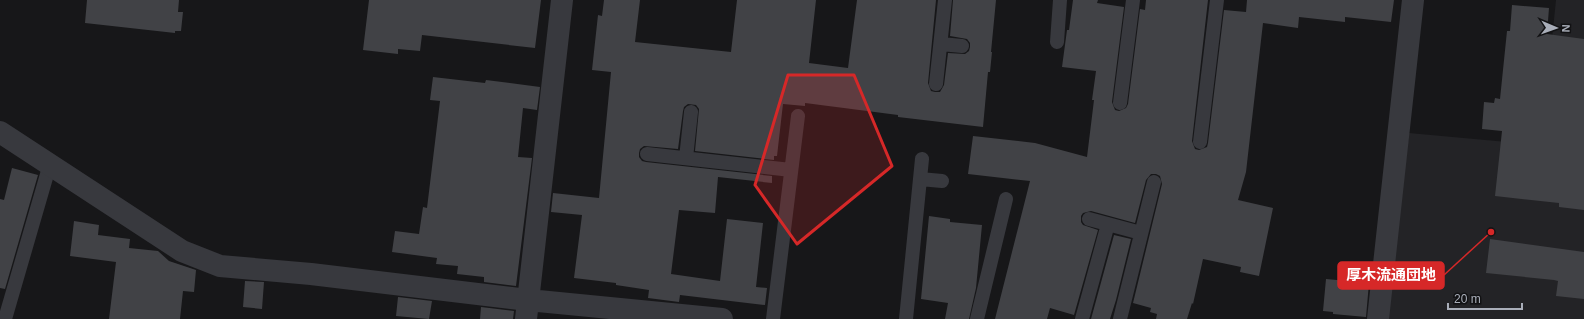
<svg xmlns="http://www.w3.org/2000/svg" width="1584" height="319" font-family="Helvetica,'Noto Sans JP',sans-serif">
	<rect width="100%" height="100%" fill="#171719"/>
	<path fill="#232326" d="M 1556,0 L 1584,0 L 1584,319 L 1387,319 L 1409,133 L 1541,145 Z"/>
	<path fill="#414246" d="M 87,0 L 179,0 L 178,12 L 183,12 L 181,31 L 175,31 L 175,33 L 85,23 Z
		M 369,0 L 541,0 L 535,48 L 422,35 L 420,51 L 398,49 L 398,54 L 363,50 Z
		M 604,0 L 640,0 L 635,42 L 731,52 L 737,0 L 816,0 L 809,63 L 848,68 L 857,0 L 936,0 L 928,83 L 931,91 L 935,92 L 940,92 L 944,85 L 948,53 L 965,54 L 969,51 L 970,47 L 970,43 L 967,39 L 950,36 L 953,0 L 996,0 L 991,52 L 992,52 L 990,72 L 988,72 L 983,127 L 898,117 L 898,115 L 805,103 L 805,106 L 783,104 L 777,156 L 774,156 L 774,160 L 695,151 L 699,109 L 696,105 L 688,104 L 684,107 L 683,111 L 678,149 L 644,146 L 640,149 L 639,153 L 639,157 L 642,161 L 646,162 L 772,176 L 772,183 L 718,177 L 715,213 L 679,210 L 671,274 L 720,281 L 727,219 L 763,223 L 756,287 L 767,288 L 765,305 L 680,295 L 679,302 L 648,298 L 649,290 L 616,285 L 616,283 L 574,278 L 582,215 L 551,212 L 553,193 L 599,198 L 611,72 L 592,70 L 598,15 L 602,16 Z
		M 1073,0 L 1098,0 L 1097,3 L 1124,7 L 1112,102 L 1115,110 L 1119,111 L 1126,108 L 1128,104 L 1140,9 L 1145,10 L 1146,0 L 1208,0 L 1192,141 L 1195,149 L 1199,150 L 1207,147 L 1208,143 L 1224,10 L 1246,12 L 1247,0 L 1394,0 L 1391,22 L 1345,17 L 1345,22 L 1299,17 L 1298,28 L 1263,23 L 1246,172 L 1238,200 L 1273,208 L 1259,276 L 1240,272 L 1241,267 L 1203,259 L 1193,304 L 1192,303 L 1187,319 L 1156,319 L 1157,314 L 1150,312 L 1151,308 L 1133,303 L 1162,184 L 1160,176 L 1156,174 L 1151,174 L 1146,180 L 1135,223 L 1091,211 L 1083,213 L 1081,216 L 1081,222 L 1083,225 L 1098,230 L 1074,315 L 1050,308 L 1047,319 L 995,319 L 1030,181 L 968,174 L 973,136 L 1035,143 L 1087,157 L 1094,100 L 1092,100 L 1096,71 L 1062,67 L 1067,30 L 1069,30 Z
		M 1512,5 L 1549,8 L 1547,34 L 1584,39 L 1584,210 L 1559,207 L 1559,203 L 1495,196 L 1502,131 L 1482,129 L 1484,102 L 1494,103 L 1495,98 L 1500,99 L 1507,31 L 1510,31 Z
		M 433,77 L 485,83 L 486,80 L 540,87 L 537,110 L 523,108 L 518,157 L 532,158 L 516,286 L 484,282 L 484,277 L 457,274 L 458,266 L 436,264 L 437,258 L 392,252 L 395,231 L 419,234 L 423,207 L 427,208 L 440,101 L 430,100 Z
		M 12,168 L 38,175 L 5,289 L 0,288 L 0,199 L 4,200 Z
		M 929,216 L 950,219 L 950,222 L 982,225 L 976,288 L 969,319 L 945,319 L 948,303 L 921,299 Z
		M 74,221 L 99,225 L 98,235 L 130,239 L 129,248 L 158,251 L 169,261 L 196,270 L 194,292 L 183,291 L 180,319 L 109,319 L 116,262 L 70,256 Z
		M 1114,235 L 1131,239 L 1116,300 L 1110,319 L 1091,319 Z
		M 1490,239 L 1584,252 L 1584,299 L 1556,296 L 1558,281 L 1554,280 L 1486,273 Z
		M 1326,279 L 1369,283 L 1366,317 L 1333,314 L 1333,312 L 1323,311 Z
		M 245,281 L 264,282 L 262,309 L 243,307 Z
		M 398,297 L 432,301 L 429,319 L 396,316 Z
		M 481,307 L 514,311 L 513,319 L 480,319 Z"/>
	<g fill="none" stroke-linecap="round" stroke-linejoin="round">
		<path stroke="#38393e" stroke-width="14" d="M 1057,42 L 1060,0
			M 941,44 L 962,46
			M 936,84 L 945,0
			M 1120,103 L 1133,0
			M 1200,142 L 1217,0
			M 647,154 L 791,170
			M 686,158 L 691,112
			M 920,179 L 942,181
			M 1089,219 L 1141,233
			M 5,319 L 50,164
			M 773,319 L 798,116
			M 906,319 L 922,159
			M 977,319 L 1006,199
			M 1082,319 L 1108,224
			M 1120,319 L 1154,182"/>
		<path stroke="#38393e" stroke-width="22" d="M 0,132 L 182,251 L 220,266 L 311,274 L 528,300 L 722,319
			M 526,319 L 562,0
			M 1378,319 L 1413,0"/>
	</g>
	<path fill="#d62828" fill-opacity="0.2" stroke="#d62828" stroke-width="3" stroke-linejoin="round" d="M 788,75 L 854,75 L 892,166 L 797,244 L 755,185 Z"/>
	<path fill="none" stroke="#d62828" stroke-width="1.5" d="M1491 232L1444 275"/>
	<circle fill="#d62828" stroke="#121214" stroke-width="1.5" cx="1491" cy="232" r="4"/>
	<rect fill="#d62828" stroke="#d62828" stroke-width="1.5" x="1338" y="262" width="106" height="27" rx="4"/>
	<g font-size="15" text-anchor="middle" font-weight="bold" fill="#fff">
		<text x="1391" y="280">厚木流通団地</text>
	</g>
	<g transform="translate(1556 28) rotate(92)" stroke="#121214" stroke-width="3" paint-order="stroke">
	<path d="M0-3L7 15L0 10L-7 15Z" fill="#a9aeb9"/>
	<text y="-6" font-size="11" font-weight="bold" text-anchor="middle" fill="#a9aeb9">N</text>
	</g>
	<path d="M1448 303v6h74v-6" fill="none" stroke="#a9aeb9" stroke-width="2"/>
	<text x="1454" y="303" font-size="12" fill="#a9aeb9" stroke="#121214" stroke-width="3" paint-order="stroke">20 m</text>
</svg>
